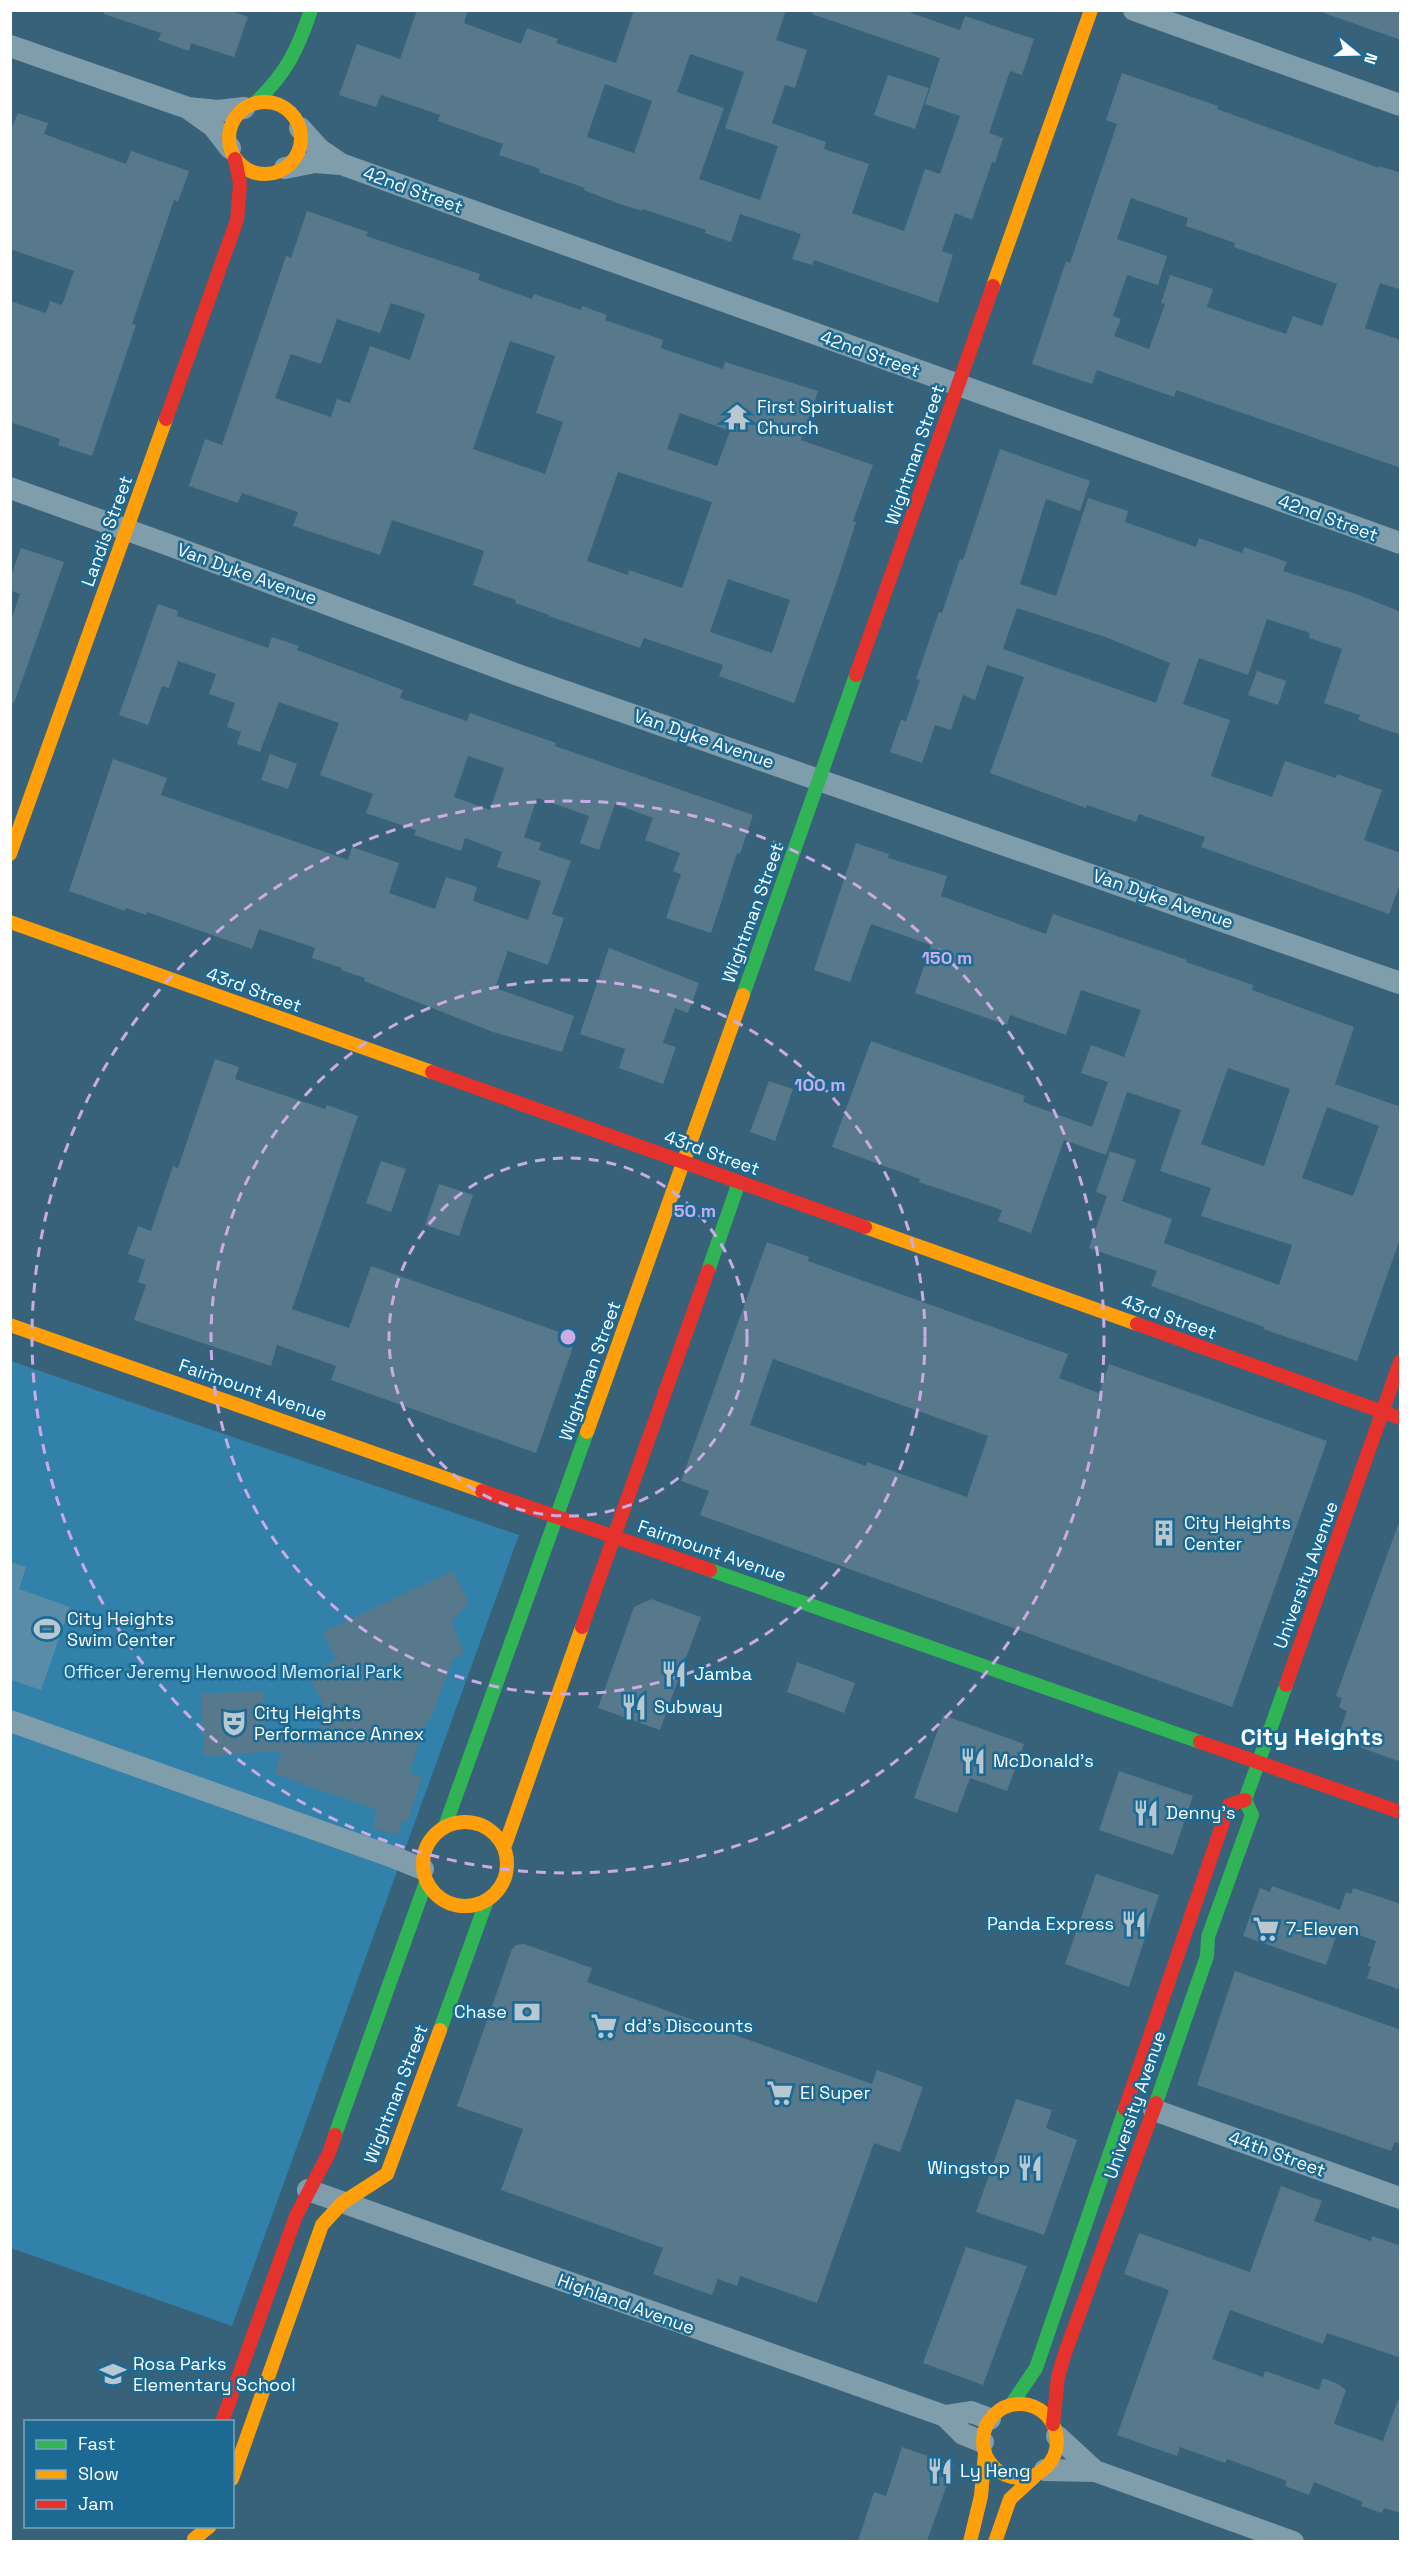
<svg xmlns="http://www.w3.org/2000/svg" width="1411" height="2552" font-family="'Space Grotesk',sans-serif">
	<rect width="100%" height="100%" fill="#376279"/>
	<path fill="#3181aa" d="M 11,1361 L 519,1535 L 232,2326 L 11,2248 Z"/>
	<path fill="#598ca7" d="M 10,1562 L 26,1567 L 19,1589 L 70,1607 L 41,1690 L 11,1680 Z"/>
	<path fill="#57798b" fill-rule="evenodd" d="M 104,10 L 229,10 L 248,17 L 234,57 L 191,43 L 189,51 L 158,40 L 161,33 L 104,14 Z
		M 417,10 L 468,10 L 464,23 L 521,44 L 527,28 L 558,39 L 556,43 L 616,63 L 634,10 L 786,10 L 776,40 L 807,50 L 795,88 L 785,85 L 772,123 L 826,142 L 824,149 L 869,164 L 852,213 L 904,231 L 925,169 L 940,174 L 960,116 L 925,104 L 940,58 L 812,14 L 813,10 L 903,10 L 960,30 L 965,16 L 1034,39 L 1022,75 L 1010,71 L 989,133 L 1003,138 L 995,163 L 992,162 L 972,220 L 955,213 L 942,251 L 953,255 L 938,303 L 814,260 L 812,265 L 792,259 L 801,234 L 740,214 L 731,242 L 705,233 L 706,230 L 643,209 L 642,211 L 617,203 L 584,190 L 585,188 L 539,172 L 540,169 L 499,155 L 503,144 L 438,121 L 440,115 L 381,95 L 376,107 L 339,95 L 357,44 L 400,59 ZM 690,54 L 744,72 L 725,128 L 778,146 L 760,200 L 699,179 L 724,108 L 677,92 ZM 605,84 L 652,101 L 634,153 L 587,137 Z
		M 1325,10 L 1401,10 L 1401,40 L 1324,13 Z
		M 1122,73 L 1218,106 L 1217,109 L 1379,168 L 1379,166 L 1401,173 L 1401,290 L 1380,283 L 1365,328 L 1401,340 L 1401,468 L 1176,390 L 1174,397 L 1097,370 L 1092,384 L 1032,364 L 1066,261 L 1070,263 L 1117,124 L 1106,120 ZM 1131,198 L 1188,218 L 1186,226 L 1235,243 L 1234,247 L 1337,284 L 1322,326 L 1293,316 L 1286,334 L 1207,307 L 1213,289 L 1170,275 L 1161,303 L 1165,304 L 1149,349 L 1114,336 L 1121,319 L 1113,316 L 1127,275 L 1158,285 L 1167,256 L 1117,239 Z
		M 888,75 L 929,88 L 915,129 L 874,115 Z
		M 18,113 L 48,123 L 44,134 L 126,164 L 131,151 L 189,171 L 178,202 L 174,200 L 132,324 L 136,325 L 92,456 L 58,445 L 60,439 L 10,422 L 10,301 L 46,313 L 50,301 L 62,305 L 74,271 L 10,249 L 10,132 Z
		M 307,211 L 368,232 L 366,236 L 480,274 L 478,280 L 532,299 L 534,294 L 581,310 L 582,306 L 607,315 L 605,320 L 663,340 L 661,348 L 723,369 L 725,362 L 818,391 L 801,440 L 873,465 L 853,521 L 856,522 L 838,578 L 794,703 L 719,676 L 723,665 L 644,638 L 640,648 L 549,616 L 549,615 L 515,603 L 516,600 L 473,585 L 484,551 L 392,520 L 380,555 L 293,526 L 298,512 L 242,493 L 238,503 L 189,486 L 205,439 L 222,445 L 286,256 L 291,258 ZM 391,303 L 425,314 L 410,360 L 370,346 L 350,403 L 337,399 L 331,417 L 275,398 L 291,354 L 321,364 L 337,319 L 380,333 ZM 510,341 L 555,356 L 536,413 L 563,422 L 545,474 L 473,449 ZM 680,413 L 730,431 L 717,466 L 667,449 ZM 618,472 L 712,502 L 682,588 L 629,570 L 628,575 L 587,561 ZM 728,579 L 790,600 L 772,653 L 710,632 Z
		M 1000,449 L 1090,481 L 1080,511 L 1046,499 L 1020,584 L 1056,596 L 1088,498 L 1128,511 L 1125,522 L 1196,547 L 1199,538 L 1242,553 L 1244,547 L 1287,562 L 1283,571 L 1356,594 L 1401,612 L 1401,735 L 1358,720 L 1360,715 L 1324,703 L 1342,649 L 1309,638 L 1310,633 L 1267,619 L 1248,675 L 1199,658 L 1183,704 L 1230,720 L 1211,776 L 1272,797 L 1285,761 L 1336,778 L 1337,774 L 1382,790 L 1364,840 L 1401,853 L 1401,882 L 1389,914 L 1201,847 L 1205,837 L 1139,814 L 1136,822 L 1087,805 L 1086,808 L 990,773 L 1024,677 L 987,665 L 975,700 L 963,695 L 951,730 L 935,725 L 922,763 L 890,752 L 901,720 L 906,721 L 920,680 L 916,679 L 939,612 L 942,613 L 960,559 L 963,560 ZM 1017,608 L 1105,637 L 1170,663 L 1156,703 L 1003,649 Z
		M 21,548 L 64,562 L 14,703 L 10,702 L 10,623 L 20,594 L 10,590 L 10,579 Z
		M 158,604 L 178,611 L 177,616 L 268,648 L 272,637 L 299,646 L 297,650 L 403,690 L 400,698 L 467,721 L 470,713 L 556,743 L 555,746 L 753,815 L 740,854 L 737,853 L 711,933 L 666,918 L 681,874 L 673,871 L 680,853 L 645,840 L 653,818 L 615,804 L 599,850 L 580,843 L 589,816 L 537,798 L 524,837 L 541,843 L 539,850 L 571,861 L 552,914 L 564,918 L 548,965 L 508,951 L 495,988 L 574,1016 L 562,1052 L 493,1032 L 364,981 L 365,978 L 341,970 L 342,968 L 312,958 L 315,948 L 259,929 L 252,949 L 147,912 L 146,915 L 126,908 L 125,911 L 69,891 L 113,759 L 167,778 L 161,795 L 348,860 L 352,847 L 399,863 L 389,893 L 435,909 L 446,877 L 477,887 L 473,901 L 528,920 L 541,881 L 497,867 L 502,852 L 465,838 L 461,851 L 414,835 L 416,830 L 366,813 L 373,794 L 320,775 L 339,723 L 279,702 L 260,752 L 237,744 L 241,732 L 227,727 L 235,703 L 209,694 L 216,674 L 178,661 L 169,688 L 162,686 L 148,725 L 119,715 ZM 468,756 L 504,768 L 490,810 L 454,797 Z
		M 1257,671 L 1286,681 L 1278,705 L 1248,695 Z
		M 270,754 L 297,764 L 288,789 L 261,780 Z
		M 856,843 L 889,854 L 888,858 L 947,876 L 941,896 L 1046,934 L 1053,914 L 1187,960 L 1186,962 L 1253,985 L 1252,990 L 1354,1027 L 1335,1084 L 1401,1107 L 1401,1236 L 1357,1361 L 1263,1329 L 1264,1327 L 1151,1286 L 1157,1271 L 1089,1248 L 1107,1196 L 1096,1192 L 1110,1151 L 1136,1160 L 1122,1201 L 1113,1198 L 1172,1219 L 1164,1243 L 1279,1285 L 1292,1245 L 1201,1216 L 1211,1188 L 1160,1171 L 1181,1110 L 1127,1092 L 1106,1155 L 1064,1140 L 1031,1233 L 998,1221 L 1002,1210 L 919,1182 L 920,1179 L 832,1147 L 871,1041 L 1025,1096 L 1023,1102 L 1092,1127 L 1108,1082 L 1081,1073 L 1091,1045 L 1124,1057 L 1141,1010 L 1081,990 L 1066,1035 L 1010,1015 L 1007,1025 L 915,993 L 931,945 L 871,924 L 850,982 L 814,970 ZM 1228,1068 L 1290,1089 L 1264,1166 L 1201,1144 ZM 1327,1107 L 1379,1126 L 1353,1196 L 1302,1178 Z
		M 609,948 L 699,983 L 688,1013 L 675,1008 L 663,1043 L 676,1047 L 663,1084 L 619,1068 L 625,1049 L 580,1034 Z
		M 215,1059 L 239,1067 L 235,1079 L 325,1109 L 327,1105 L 358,1116 L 292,1309 L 349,1328 L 371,1266 L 576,1338 L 536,1453 L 331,1380 L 336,1366 L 277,1345 L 271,1366 L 134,1320 L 146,1285 L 138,1282 L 145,1260 L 128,1254 L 138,1226 L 151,1231 L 173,1166 L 178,1168 Z
		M 769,1081 L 793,1089 L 775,1141 L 750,1132 Z
		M 381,1161 L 406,1169 L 391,1212 L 366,1203 Z
		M 439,1184 L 473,1195 L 459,1236 L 425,1225 Z
		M 767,1242 L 809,1257 L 808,1261 L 1068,1354 L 1059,1378 L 1099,1393 L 1109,1364 L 1327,1441 L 1232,1707 L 700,1515 L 709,1491 L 681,1481 ZM 773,1359 L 988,1436 L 967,1497 L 867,1462 L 866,1466 L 750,1425 Z
		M 1398,1525 L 1401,1526 L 1401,1762 L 1337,1739 L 1347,1711 L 1339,1707 L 1342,1698 L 1336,1696 Z
		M 452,1571 L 469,1602 L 452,1622 L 464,1653 L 453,1659 L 430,1721 L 427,1720 L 409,1773 L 422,1777 L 408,1821 L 404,1819 L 397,1835 L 372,1828 L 377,1810 L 275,1774 L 282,1751 L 204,1756 L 201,1694 L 263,1691 L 265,1728 L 313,1746 L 326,1709 L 307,1673 L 336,1660 L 323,1632 Z
		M 651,1599 L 701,1617 L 660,1730 L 598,1708 L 634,1607 Z
		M 797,1662 L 855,1683 L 844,1713 L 787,1692 Z
		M 943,1715 L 1024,1744 L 1007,1791 L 970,1778 L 957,1813 L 914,1798 Z
		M 1119,1771 L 1193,1796 L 1173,1855 L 1099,1830 Z
		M 1096,1874 L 1159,1895 L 1129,1987 L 1065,1964 Z
		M 1272,1886 L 1340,1910 L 1346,1892 L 1351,1894 L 1353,1888 L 1401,1904 L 1401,1990 L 1367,1978 L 1371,1967 L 1368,1966 L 1376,1941 L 1339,1928 L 1326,1965 L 1243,1936 L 1260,1888 L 1270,1892 Z
		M 524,1944 L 592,1968 L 587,1982 L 872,2084 L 877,2070 L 923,2087 L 900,2152 L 874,2143 L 817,2303 L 740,2276 L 737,2286 L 718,2279 L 712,2295 L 653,2274 L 663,2248 L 501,2190 L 523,2129 L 457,2106 L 512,1949 L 516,1945 Z
		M 1235,1971 L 1401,2030 L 1401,2144 L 1395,2142 L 1391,2151 L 1197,2085 Z
		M 1016,2099 L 1052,2110 L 1046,2128 L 1077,2140 L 1044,2235 L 976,2212 Z
		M 1281,2186 L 1322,2201 L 1314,2221 L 1371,2241 L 1372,2236 L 1401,2246 L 1401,2358 L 1327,2333 L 1323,2344 L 1230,2310 L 1212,2359 L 1263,2377 L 1265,2371 L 1319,2390 L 1323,2378 L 1338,2384 L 1346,2390 L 1334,2424 L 1383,2441 L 1398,2400 L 1401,2401 L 1401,2513 L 1384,2508 L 1382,2513 L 1361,2506 L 1363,2502 L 1314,2482 L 1309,2495 L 1285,2486 L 1287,2481 L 1227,2459 L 1225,2463 L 1180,2447 L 1177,2456 L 1117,2435 L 1169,2290 L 1124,2274 L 1139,2233 L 1250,2272 Z
		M 966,2247 L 1027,2266 L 983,2385 L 923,2363 Z
		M 902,2447 L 954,2465 L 927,2541 L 858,2541 L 874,2492 L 886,2496 Z"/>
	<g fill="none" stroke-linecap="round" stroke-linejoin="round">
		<path stroke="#809dab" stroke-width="22" d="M 1134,10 L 1400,105
			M 10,46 L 188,108 L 218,111 L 244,108
			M 189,109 L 213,126 L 230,148
			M 300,128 L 319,149 L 341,164 L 1400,543
			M 285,168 L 315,162 L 341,164
			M 10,488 L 169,545 L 518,675 L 1400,983
			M 10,1721 L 393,1857 L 423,1869
			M 1154,2110 L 1400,2198
			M 308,2190 L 945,2416 L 963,2434 L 983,2442
			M 945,2416 L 971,2412 L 990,2419
			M 1057,2436 L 1095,2471
			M 1045,2470 L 1095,2471 L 1293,2542"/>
		<path stroke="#30b455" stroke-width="14" d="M 255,103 C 286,74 298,49 311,10
			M 743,995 L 856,675
			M 708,1271 L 739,1182
			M 710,1570 L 1200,1742
			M 445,1826 L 587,1432
			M 440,2030 L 487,1900
			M 1156,2103 L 1207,1956 L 1208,1937 L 1252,1815 L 1245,1800 L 1286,1685
			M 335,2135 L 426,1882
			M 1011,2405 L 1036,2368 L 1125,2109"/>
		<path stroke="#ff9f0a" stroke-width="14" d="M229 138a36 36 0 1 1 72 0a36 36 0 1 1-72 0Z
			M 993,286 L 1091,10
			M 10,854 L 166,419
			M 10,922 L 432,1072
			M 865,1227 L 1137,1324
			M 10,1325 L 482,1491
			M 587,1432 L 743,995
			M423 1864a42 42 0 1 1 84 0a42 42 0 1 1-84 0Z
			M 504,1848 L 582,1627
			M983 2441a37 37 0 1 1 74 0a37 37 0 1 1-74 0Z
			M 232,2479 L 322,2225 L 342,2203 L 387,2174 L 440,2030
			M 194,2539 L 210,2526
			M 970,2542 L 981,2496 L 985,2454
			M 995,2542 L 1010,2499 L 1035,2476"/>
		<path stroke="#e5322d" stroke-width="14" d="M 166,419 L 237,220 L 240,184 L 235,159
			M 856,675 L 993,286
			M 432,1072 L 865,1227
			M 1137,1324 L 1400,1418
			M 482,1491 L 710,1570
			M 582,1627 L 708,1271
			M 1286,1685 L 1400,1362
			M 1200,1742 L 1400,1812
			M 1125,2109 L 1229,1805 L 1245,1800
			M 222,2422 L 296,2216 L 329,2153 L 335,2135
			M 1053,2424 L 1058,2377 L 1064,2356 L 1156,2103"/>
	</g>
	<g fill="none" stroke="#caabe5" stroke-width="3" stroke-dasharray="10 8">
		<circle cx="568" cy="1337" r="179"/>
		<circle cx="568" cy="1337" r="357"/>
		<circle cx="568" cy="1337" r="536"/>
	</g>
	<defs>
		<g id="temple-bare" transform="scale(2.07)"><path d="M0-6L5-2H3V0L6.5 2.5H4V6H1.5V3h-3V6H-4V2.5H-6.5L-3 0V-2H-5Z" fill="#b9c8d0" stroke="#1c6a94" stroke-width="2.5" paint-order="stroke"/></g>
		<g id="building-bare" transform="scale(2.07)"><path d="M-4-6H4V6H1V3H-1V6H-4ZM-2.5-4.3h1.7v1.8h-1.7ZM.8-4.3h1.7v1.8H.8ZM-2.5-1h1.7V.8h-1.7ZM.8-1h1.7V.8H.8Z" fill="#b9c8d0" stroke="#1c6a94" stroke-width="2.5" paint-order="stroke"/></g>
		<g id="stadium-bare" transform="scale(2.07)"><path d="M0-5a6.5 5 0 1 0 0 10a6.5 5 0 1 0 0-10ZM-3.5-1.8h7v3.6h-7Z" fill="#b9c8d0" stroke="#1c6a94" stroke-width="2.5" paint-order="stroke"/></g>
		<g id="restaurant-bare" transform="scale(2.07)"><path d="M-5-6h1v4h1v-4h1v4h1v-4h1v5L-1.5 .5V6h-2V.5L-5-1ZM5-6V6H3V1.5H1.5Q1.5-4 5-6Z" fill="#b9c8d0" stroke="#1c6a94" stroke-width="2.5" paint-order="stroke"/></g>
		<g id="theatre-bare" transform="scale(2.07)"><path d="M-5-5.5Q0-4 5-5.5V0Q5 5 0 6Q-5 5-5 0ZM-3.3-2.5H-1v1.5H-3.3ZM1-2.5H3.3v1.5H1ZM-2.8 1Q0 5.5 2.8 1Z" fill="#b9c8d0" stroke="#1c6a94" stroke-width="2.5" paint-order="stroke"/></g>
		<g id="supermarket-bare" transform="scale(2.07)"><path d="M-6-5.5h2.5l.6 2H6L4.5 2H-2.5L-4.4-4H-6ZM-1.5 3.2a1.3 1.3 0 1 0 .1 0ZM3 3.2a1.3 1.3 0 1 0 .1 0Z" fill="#b9c8d0" stroke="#1c6a94" stroke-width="2.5" paint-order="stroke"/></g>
		<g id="bank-bare" transform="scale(2.07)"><path d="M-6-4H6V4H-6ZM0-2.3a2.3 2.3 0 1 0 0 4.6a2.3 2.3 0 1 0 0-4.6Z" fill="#b9c8d0" stroke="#1c6a94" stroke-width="2.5" paint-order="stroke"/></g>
		<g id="school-bare" transform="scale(2.07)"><path d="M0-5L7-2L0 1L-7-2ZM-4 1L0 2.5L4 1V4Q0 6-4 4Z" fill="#b9c8d0" stroke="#1c6a94" stroke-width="2.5" paint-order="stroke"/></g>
	</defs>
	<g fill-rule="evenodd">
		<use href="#temple-bare" x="737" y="417"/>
		<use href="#building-bare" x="1164" y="1533"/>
		<use href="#stadium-bare" x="47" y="1629"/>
		<use href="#restaurant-bare" x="674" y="1674"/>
		<use href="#restaurant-bare" x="634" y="1707"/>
		<use href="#theatre-bare" x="234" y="1723"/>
		<use href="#restaurant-bare" x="973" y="1761"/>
		<use href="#restaurant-bare" x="1146" y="1813"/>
		<use href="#restaurant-bare" x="1134" y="1924"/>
		<use href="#supermarket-bare" x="1266" y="1929"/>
		<use href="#bank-bare" x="527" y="2012"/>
		<use href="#supermarket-bare" x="604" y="2026"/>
		<use href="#supermarket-bare" x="780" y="2093"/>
		<use href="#restaurant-bare" x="1030" y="2168"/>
		<use href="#school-bare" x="113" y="2374"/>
		<use href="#restaurant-bare" x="940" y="2471"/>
	</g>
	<g text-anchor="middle" stroke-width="5" stroke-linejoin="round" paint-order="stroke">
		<g font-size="18" fill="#fff" stroke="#1c6a94">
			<text transform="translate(413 190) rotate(20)" y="6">42nd Street</text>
			<text transform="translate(870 354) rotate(20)" y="6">42nd Street</text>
			<text transform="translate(915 455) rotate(-71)" y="6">Wightman Street</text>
			<text transform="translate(1328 518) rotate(20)" y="6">42nd Street</text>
			<text transform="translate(107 531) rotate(-70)" y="6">Landis Street</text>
			<text transform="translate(247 574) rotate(20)" y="6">Van Dyke Avenue</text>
			<text transform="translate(704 739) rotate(19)" y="6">Van Dyke Avenue</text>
			<text transform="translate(1163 899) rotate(19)" y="6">Van Dyke Avenue</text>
			<text transform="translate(753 913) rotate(-70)" y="6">Wightman Street</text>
			<text transform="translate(254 990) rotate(20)" y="6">43rd Street</text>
			<text transform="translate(712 1153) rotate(20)" y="6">43rd Street</text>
			<text transform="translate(1169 1317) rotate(20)" y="6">43rd Street</text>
			<text transform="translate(590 1371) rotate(-70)" y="6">Wightman Street</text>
			<text transform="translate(253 1390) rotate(19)" y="6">Fairmount Avenue</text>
			<text transform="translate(712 1551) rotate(19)" y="6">Fairmount Avenue</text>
			<text transform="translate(1306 1575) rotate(-70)" y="6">University Avenue</text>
			<text transform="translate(396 2094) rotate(-69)" y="6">Wightman Street</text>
			<text transform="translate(1135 2105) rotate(-71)" y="6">University Avenue</text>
			<text transform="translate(1277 2154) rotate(20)" y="6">44th Street</text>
			<text transform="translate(626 2304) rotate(20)" y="6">Highland Avenue</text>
		</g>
		<g font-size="18" fill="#fff" stroke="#1c6a94" text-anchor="start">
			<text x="757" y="413">First Spiritualist<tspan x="757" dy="21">Church</tspan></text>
			<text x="1184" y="1529">City Heights<tspan x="1184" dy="21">Center</tspan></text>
			<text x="67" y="1625">City Heights<tspan x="67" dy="21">Swim Center</tspan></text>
			<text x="694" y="1680">Jamba</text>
			<text x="654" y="1713">Subway</text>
			<text x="254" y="1719">City Heights<tspan x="254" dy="21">Performance Annex</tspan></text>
			<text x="993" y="1767">McDonald's</text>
			<text x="1166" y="1819">Denny's</text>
			<text x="1114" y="1930" text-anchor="end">Panda Express</text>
			<text x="1286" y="1935">7-Eleven</text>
			<text x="507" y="2018" text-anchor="end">Chase</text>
			<text x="624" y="2032">dd's Discounts</text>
			<text x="800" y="2099">El Super</text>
			<text x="1010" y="2174" text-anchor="end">Wingstop</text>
			<text x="133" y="2370">Rosa Parks<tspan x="133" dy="21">Elementary School</tspan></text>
			<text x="960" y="2477">Ly Heng</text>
		</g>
		<g font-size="18" fill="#d4eefb" stroke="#1c6a94">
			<text x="233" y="1678">Officer Jeremy Henwood Memorial Park</text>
		</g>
		<g font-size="24" font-weight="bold" fill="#fff" stroke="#1c6a94">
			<text x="1312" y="1745">City Heights</text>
		</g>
	</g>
	<circle cx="568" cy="1337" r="9" fill="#caabe5" stroke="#1c6a94" stroke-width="3"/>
	<g font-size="18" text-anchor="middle" font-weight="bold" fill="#caabe5" stroke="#1c6a94" stroke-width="5" stroke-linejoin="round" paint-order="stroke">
		<text x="947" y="964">150 m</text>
		<text x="820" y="1091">100 m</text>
		<text x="695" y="1217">50 m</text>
	</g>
	<rect width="1411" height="2552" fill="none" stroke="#ffffff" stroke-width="24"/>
	<rect x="24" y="2420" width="210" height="108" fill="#1c6a94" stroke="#77a6bf" stroke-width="1.5"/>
	<rect x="36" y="2440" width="30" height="9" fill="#30b455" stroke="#77a6bf" stroke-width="1.5"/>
	<text x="78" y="2450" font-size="18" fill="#ffffff">Fast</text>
	<rect x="36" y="2470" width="30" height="9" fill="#ff9f0a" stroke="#77a6bf" stroke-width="1.5"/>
	<text x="78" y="2480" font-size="18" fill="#ffffff">Slow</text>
	<rect x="36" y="2500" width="30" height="9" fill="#e5322d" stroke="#77a6bf" stroke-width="1.5"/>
	<text x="78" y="2510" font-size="18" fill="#ffffff">Jam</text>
	<g transform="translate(1357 54) rotate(109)" stroke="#1c6a94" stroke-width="4.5" paint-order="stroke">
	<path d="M0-4.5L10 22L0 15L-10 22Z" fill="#ffffff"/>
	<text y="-9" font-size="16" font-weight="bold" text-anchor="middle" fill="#ffffff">N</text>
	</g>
</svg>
